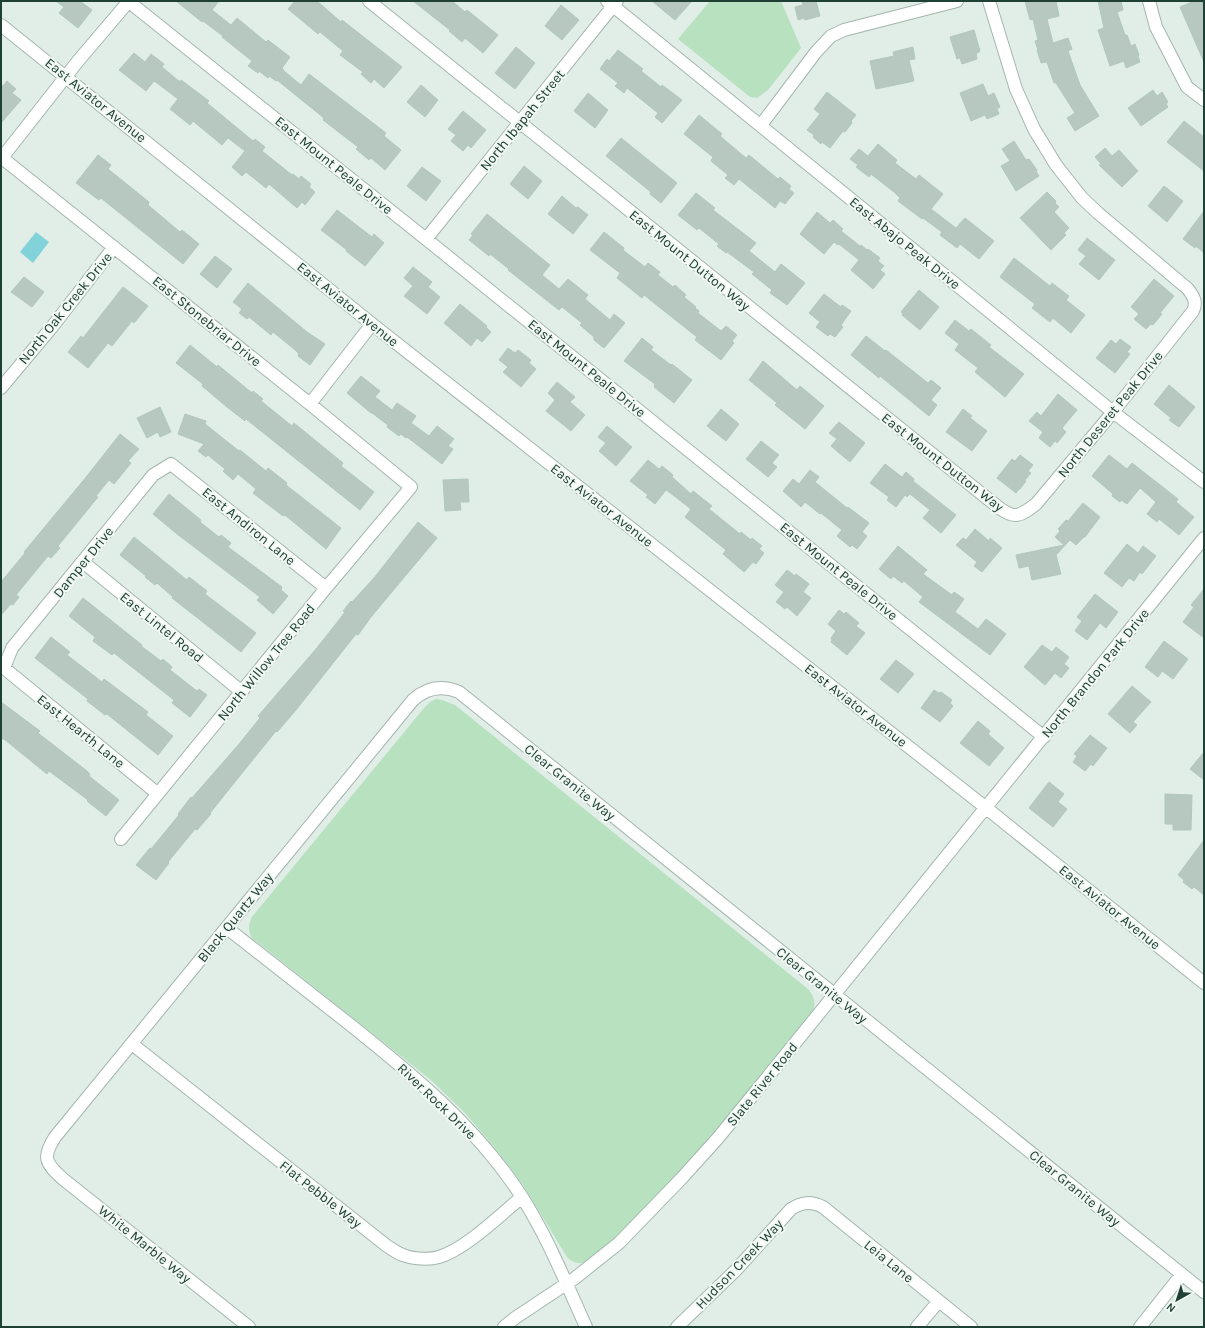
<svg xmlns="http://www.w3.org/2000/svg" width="1205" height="1328" font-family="Karla,sans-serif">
	<rect width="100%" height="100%" fill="#e1ede7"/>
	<path fill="#b7e1bf" d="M 710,1 L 781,1 L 801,48 L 768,90 L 757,98 L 750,97 L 678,39 Z
		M 436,699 L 442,700 L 455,705 L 808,989 C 816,999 816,1005 811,1016 L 702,1150 L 624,1231 L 588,1261 C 580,1265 572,1263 567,1257 L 523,1185 L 495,1148 L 465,1113 L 431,1080 L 252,938 C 248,931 248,924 252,917 L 424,708 L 430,702 Z"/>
	<path fill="#82d2d9" d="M 36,232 L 49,242 L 33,263 L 20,252 Z"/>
	<path fill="#b6c8bf" stroke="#b2c8bd" d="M 56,1 L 80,1 L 92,10 L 78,28 L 59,13 L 64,7 Z
		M 176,1 L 219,1 L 212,10 L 231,25 L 237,18 L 266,42 L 268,40 L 290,57 L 282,68 L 284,71 L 301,85 L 309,74 L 386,133 L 384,136 L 401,150 L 385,170 L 371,158 L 369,160 L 356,149 L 358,147 L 323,120 L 324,118 L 277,80 L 276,81 L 269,76 L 268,78 L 259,71 L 258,73 L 248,66 L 252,61 L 222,37 L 223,36 L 203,21 L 202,22 Z
		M 295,1 L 317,1 L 341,22 L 342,20 L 402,67 L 384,88 L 374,79 L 371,83 L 361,74 L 363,72 L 340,55 L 343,51 L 320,32 L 318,34 L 288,9 Z
		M 413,1 L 452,1 L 465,12 L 467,10 L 498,35 L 483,53 L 465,38 L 462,42 L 449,31 L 450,30 Z
		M 652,1 L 692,1 L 675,20 Z
		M 802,1 L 816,1 L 820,16 L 805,20 L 804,18 L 798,20 L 795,7 L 803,5 Z
		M 1025,1 L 1056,1 L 1059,16 L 1047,19 L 1053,43 L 1068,38 L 1072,49 L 1068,51 L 1080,85 L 1099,116 L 1075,131 L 1067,118 L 1075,113 L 1056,83 L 1054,83 L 1047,62 L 1041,63 L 1037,50 L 1038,50 L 1035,41 L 1038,40 L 1033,19 L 1030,20 Z
		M 1098,1 L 1121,1 L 1123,10 L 1117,12 L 1125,35 L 1127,35 L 1131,46 L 1135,44 L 1139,55 L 1138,56 L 1140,62 L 1126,68 L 1124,61 L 1110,66 L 1098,30 L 1104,28 Z
		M 1194,1 L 1204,1 L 1204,62 L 1180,7 Z
		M 561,5 L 579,20 L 562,40 L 545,26 Z
		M 974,30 L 980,51 L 976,54 L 977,59 L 962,64 L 960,58 L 957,59 L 950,37 Z
		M 516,47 L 535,63 L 515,89 L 495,73 Z
		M 913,47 L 915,59 L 909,60 L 914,81 L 876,89 L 870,61 L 894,56 L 893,52 Z
		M 618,50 L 643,69 L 641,71 L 661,87 L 662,85 L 682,100 L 662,123 L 655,117 L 658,113 L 627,88 L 624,93 L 615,86 L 618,83 L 600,69 L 607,59 L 609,61 Z
		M 134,53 L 145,62 L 151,54 L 164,64 L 162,67 L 180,82 L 181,80 L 209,101 L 207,103 L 253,141 L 255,139 L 265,147 L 262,151 L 292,175 L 293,174 L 299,179 L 301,176 L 311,184 L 309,187 L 315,192 L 305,205 L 302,202 L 297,208 L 269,184 L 266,188 L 246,172 L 242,176 L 232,167 L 245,151 L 228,138 L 222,145 L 193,121 L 190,125 L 170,109 L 178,99 L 157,83 L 154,81 L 146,91 L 119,70 Z
		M 7,81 L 16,89 L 12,93 L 21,100 L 1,123 L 1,84 L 3,86 Z
		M 983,84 L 988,96 L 994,93 L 1000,107 L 997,109 L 999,114 L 987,119 L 985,115 L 971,121 L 960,93 Z
		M 421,85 L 438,100 L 425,117 L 407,102 Z
		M 1153,90 L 1157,96 L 1162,92 L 1168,102 L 1166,104 L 1168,107 L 1141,126 L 1128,108 Z
		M 827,92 L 856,115 L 851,121 L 852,123 L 845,132 L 843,131 L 830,148 L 822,142 L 821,144 L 813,137 L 814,135 L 807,130 L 820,114 L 814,109 Z
		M 588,93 L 608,110 L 595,128 L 574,111 Z
		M 463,111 L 486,130 L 471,148 L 468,145 L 463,151 L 451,141 L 456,135 L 448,129 Z
		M 699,115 L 722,134 L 720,136 L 746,158 L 749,155 L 778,179 L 780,177 L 791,186 L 789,189 L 794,193 L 785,204 L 780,201 L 775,208 L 739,179 L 734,185 L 725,178 L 728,175 L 711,161 L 713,157 L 684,134 Z
		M 1184,121 L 1204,137 L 1204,171 L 1167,142 Z
		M 621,138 L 677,183 L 661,203 L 650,194 L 651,192 L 606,156 Z
		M 1014,141 L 1026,160 L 1029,159 L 1037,170 L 1036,171 L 1039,176 L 1016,191 L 1001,166 L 1010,161 L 1002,149 Z
		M 878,144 L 897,160 L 895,163 L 916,179 L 919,175 L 943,194 L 931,209 L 956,228 L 965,218 L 994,241 L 979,259 L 960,244 L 957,248 L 940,235 L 942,232 L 923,218 L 922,219 L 898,201 L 900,198 L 894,192 L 871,174 L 869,177 L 856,167 L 858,165 L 850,159 L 859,149 L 868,156 Z
		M 1105,148 L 1112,156 L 1119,150 L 1138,171 L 1122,187 L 1099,165 L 1101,164 L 1095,157 Z
		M 98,155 L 111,165 L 108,169 L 149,202 L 148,205 L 180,232 L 182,230 L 199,244 L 183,264 L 101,198 L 99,200 L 76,183 Z
		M 524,166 L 542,181 L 528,199 L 510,184 Z
		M 422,167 L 441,181 L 426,201 L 407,186 Z
		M 1164,186 L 1183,201 L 1167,222 L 1148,206 Z
		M 1047,192 L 1056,201 L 1055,203 L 1059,207 L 1054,212 L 1069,228 L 1064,233 L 1066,235 L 1051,250 L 1020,218 Z
		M 696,193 L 715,208 L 713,210 L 756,243 L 749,251 L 775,272 L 781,264 L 805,283 L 787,305 L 770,293 L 772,290 L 752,274 L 754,272 L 727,252 L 726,253 L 717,246 L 719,244 L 699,228 L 697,230 L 678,215 Z
		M 562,196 L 576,208 L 578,207 L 588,215 L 573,234 L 548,214 Z
		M 337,210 L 372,237 L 374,234 L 384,243 L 365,266 L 346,251 L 347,250 L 321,230 Z
		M 1204,211 L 1204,253 L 1196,246 L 1195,248 L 1183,239 Z
		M 817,212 L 830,223 L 833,220 L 843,229 L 841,231 L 860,246 L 861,245 L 867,250 L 868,249 L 880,258 L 878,261 L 884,266 L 880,270 L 885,274 L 873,289 L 851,270 L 859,260 L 839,244 L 838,245 L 834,242 L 824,254 L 800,234 Z
		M 487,214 L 550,265 L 542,275 L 559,289 L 568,279 L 588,295 L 585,299 L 610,320 L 614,314 L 625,323 L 604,348 L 594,340 L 594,337 L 580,325 L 582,323 L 562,307 L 559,310 L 508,270 L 509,269 L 490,254 L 489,256 L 469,240 L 473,235 L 471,234 Z
		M 604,232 L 624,248 L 623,250 L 645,267 L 648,263 L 660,272 L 658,275 L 673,287 L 675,285 L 686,295 L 684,297 L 696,307 L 695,308 L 699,311 L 698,313 L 721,331 L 726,326 L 737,335 L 732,341 L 734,343 L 721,360 L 695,340 L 697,337 L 644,295 L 642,298 L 617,278 L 620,273 L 590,250 Z
		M 1087,238 L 1115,260 L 1099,280 L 1079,264 L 1086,256 L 1078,250 Z
		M 215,256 L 232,269 L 217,288 L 200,274 Z
		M 1014,258 L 1050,286 L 1052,283 L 1069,296 L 1066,300 L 1085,315 L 1071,333 L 1053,318 L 1050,322 L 1032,308 L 1035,304 L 1000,277 Z
		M 413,267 L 432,282 L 428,287 L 440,297 L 427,314 L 404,296 L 413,286 L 404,278 Z
		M 24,277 L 44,292 L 32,307 L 11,292 Z
		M 1154,279 L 1174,296 L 1160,313 L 1162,314 L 1153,325 L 1151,324 L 1146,329 L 1134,319 L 1139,314 L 1131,307 Z
		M 248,283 L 307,332 L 325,344 L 310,365 L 298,356 L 299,354 L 294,349 L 273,332 L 271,335 L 249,317 L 247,319 L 239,313 L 242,309 L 233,302 Z
		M 123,287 L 148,306 L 134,323 L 132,321 L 112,346 L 108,343 L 88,368 L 68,352 L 81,336 L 83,338 Z
		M 919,290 L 939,307 L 920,330 L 902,315 L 903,313 L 901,312 Z
		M 824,294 L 841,307 L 842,305 L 851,311 L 841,325 L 843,327 L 835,337 L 830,334 L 828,336 L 816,327 L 820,322 L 809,313 Z
		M 460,304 L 487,326 L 486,327 L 491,332 L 482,342 L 477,338 L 471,346 L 444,323 Z
		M 955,320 L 969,331 L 971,329 L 991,345 L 989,347 L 1024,374 L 1005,397 L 975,372 L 978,368 L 955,350 L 959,344 L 945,333 Z
		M 866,336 L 885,351 L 886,350 L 928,383 L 931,380 L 941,388 L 931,400 L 937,405 L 929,416 L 880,376 L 879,378 L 851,355 Z
		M 642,338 L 653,347 L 651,350 L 671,365 L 672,364 L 692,380 L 674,403 L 654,387 L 655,384 L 624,361 Z
		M 1120,339 L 1131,347 L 1127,352 L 1130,354 L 1115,373 L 1096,358 L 1111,340 L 1116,344 Z
		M 190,345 L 217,367 L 218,365 L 252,393 L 253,391 L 263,399 L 261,401 L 292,426 L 294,423 L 343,463 L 341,466 L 374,492 L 360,510 L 246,419 L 245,421 L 227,407 L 202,386 L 203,384 L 176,363 Z
		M 508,348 L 515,353 L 518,350 L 531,360 L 529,363 L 536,369 L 521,387 L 503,372 L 508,367 L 499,360 Z
		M 763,361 L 797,390 L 800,386 L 824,406 L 805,429 L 775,405 L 777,403 L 749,380 Z
		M 361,376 L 380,391 L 375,397 L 392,410 L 397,403 L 416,416 L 411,423 L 429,436 L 437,426 L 454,439 L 448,446 L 453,449 L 442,464 L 407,437 L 406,438 L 401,434 L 399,436 L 387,427 L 388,425 L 372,413 L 371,413 L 347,393 Z
		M 557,382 L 575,397 L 570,402 L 585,415 L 571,431 L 546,411 L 555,400 L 548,393 Z
		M 1169,385 L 1195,407 L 1179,427 L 1169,420 L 1171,418 L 1154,404 Z
		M 1058,394 L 1077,410 L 1062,428 L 1066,432 L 1057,443 L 1055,441 L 1050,447 L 1039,438 L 1043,432 L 1029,421 L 1037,412 L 1041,416 Z
		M 160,407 L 171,432 L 160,437 L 158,432 L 147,438 L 137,418 Z
		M 721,409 L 739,424 L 726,441 L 707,426 Z
		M 963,409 L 972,416 L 970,418 L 987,431 L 972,451 L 946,432 Z
		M 185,414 L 206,421 L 205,424 L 239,451 L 240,450 L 266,471 L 268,468 L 287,483 L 286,485 L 341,528 L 326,549 L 285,515 L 283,516 L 253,493 L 256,489 L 238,474 L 233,480 L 223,471 L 225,469 L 208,455 L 206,457 L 198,451 L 204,444 L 178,434 Z
		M 839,422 L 865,443 L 850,462 L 831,446 L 837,439 L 829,433 Z
		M 607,426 L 632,447 L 616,466 L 599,451 L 606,443 L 598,437 Z
		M 120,434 L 139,449 L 128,461 L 131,463 L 114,484 L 109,480 L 96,496 L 98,497 L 58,546 L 60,548 L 51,558 L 48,556 L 16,595 L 19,597 L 13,605 L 11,604 L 1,615 L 1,582 L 25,553 L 24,552 L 87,476 Z
		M 761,441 L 779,455 L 772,463 L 777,467 L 768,477 L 746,459 Z
		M 1020,455 L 1033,465 L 1028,471 L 1031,473 L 1025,480 L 1026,481 L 1020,489 L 1019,489 L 1016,493 L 997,478 L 1012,459 L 1015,461 Z
		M 1109,455 L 1127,469 L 1132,463 L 1178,499 L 1176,502 L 1194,517 L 1179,535 L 1159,519 L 1157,522 L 1147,514 L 1156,502 L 1140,488 L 1127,504 L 1121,500 L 1120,502 L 1112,496 L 1113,494 L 1092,476 Z
		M 648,460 L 659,469 L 662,466 L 673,475 L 672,477 L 691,494 L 693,491 L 712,506 L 709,509 L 740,534 L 741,532 L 751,540 L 752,538 L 762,546 L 759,549 L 764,553 L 756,564 L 753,562 L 744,572 L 723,554 L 726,550 L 685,517 L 691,509 L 669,492 L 666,490 L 655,504 L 646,497 L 648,495 L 630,481 Z
		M 885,464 L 902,477 L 906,472 L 914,479 L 913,481 L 956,515 L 941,533 L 923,518 L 930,510 L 910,494 L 907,497 L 905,495 L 896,507 L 887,500 L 889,497 L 870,483 Z
		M 810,470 L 819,477 L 815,482 L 847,508 L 848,507 L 869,523 L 862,532 L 867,536 L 857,549 L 852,545 L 850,547 L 837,536 L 842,530 L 821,513 L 820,514 L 805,502 L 801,507 L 783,491 L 793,479 L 799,484 Z
		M 468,479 L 469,502 L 460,502 L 461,510 L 445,511 L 443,480 Z
		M 169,494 L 201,520 L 200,522 L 219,537 L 221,535 L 231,543 L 228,547 L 282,587 L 281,590 L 288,596 L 273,614 L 257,600 L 260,597 L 177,534 L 153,514 Z
		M 1083,503 L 1100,517 L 1085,537 L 1084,537 L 1076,545 L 1070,540 L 1056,555 L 1061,574 L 1032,580 L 1029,566 L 1019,568 L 1016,555 L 1064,545 L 1055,537 L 1060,531 L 1058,529 L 1066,520 L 1068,521 Z
		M 418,522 L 437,538 L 371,617 L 358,635 L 356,634 L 296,710 L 277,732 L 276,731 L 210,813 L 211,814 L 197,830 L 195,829 L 168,862 L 169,863 L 156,880 L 136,865 L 150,848 L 151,849 L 179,815 L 178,814 L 191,797 L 192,798 L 239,744 L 260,718 L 258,716 L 316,649 L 339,620 L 345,612 L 343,611 L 351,601 L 352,602 L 374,578 Z
		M 975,529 L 989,541 L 990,538 L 1002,548 L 982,572 L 974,566 L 977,562 L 956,545 L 963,538 L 966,540 Z
		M 134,537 L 187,580 L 189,577 L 207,591 L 205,594 L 256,633 L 241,652 L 172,598 L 173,597 L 157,583 L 155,585 L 145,577 L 146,576 L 120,555 Z
		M 1127,544 L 1138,553 L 1143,546 L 1156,556 L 1142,574 L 1140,572 L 1134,581 L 1129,578 L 1122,587 L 1104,573 Z
		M 898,546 L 927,570 L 923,574 L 952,595 L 954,592 L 964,599 L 955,612 L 978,629 L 986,619 L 1006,634 L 990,655 L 919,602 L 923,597 L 904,581 L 902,583 L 893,576 L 891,579 L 879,569 Z
		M 787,570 L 795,576 L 796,574 L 809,584 L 803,592 L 811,598 L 797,616 L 787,607 L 785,609 L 776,602 L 784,592 L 775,585 Z
		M 1204,589 L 1204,638 L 1183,622 L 1194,607 L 1191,605 Z
		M 1095,594 L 1118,612 L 1106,628 L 1100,623 L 1087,640 L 1075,631 L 1082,621 L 1077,617 Z
		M 83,598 L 142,645 L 141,646 L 161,661 L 163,659 L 172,667 L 170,670 L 197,691 L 199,689 L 207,695 L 190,717 L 172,703 L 174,700 L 114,653 L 112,655 L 93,641 L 95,637 L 69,616 Z
		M 839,610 L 844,614 L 846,612 L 859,623 L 856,626 L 865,633 L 847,655 L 831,642 L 832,640 L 831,638 L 836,631 L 828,624 Z
		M 51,637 L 70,652 L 67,655 L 102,682 L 104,679 L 148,712 L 146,715 L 173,736 L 158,755 L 107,714 L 105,715 L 87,701 L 88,699 L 35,658 Z
		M 1164,641 L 1188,659 L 1173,679 L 1162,671 L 1158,677 L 1145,667 Z
		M 1042,645 L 1052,652 L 1056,647 L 1069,657 L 1064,664 L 1069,668 L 1061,678 L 1055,673 L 1045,685 L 1024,667 Z
		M 896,660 L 914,674 L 898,693 L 880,679 Z
		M 1132,686 L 1151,702 L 1133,722 L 1137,725 L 1130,733 L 1108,714 Z
		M 934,690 L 939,693 L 941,692 L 952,700 L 950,703 L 953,706 L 940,722 L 921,708 Z
		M 1,702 L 40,731 L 38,733 L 87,771 L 90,774 L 89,776 L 119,800 L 106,816 L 87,801 L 88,800 L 49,771 L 47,774 L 4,739 L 1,739 Z
		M 978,721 L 990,731 L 988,734 L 1004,748 L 989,766 L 960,743 Z
		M 1090,735 L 1107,748 L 1093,766 L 1091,764 L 1085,771 L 1073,762 L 1077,756 L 1074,754 Z
		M 1204,752 L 1204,780 L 1190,769 Z
		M 1049,782 L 1064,794 L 1058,802 L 1067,809 L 1053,827 L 1029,808 Z
		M 1165,794 L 1192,795 L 1191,830 L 1173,830 L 1173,824 L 1165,824 Z
		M 1204,840 L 1204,895 L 1194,887 L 1192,889 L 1183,882 L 1184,880 L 1178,875 Z"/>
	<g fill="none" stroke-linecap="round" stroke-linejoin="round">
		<g stroke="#a3b6ae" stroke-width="14">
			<path id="minor" d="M 128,1 L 426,239 L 1044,737
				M 369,1 L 998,507 C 1015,520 1020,516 1036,504 L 1113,412 L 1193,311 C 1197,302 1194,297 1188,289 L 1098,213 L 1082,198 L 1056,165 L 1034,129 L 1016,89 L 989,1
				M 607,1 L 1113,412 L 1204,482
				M 1149,1 L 1156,27 L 1187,87 L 1204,100
				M 1,25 L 372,324 L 985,807 L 1204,983
				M 761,125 L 816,52 L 831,36 L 844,30 L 957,1
				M 1,157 L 310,404 L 411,487 L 326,588 L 121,839
				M 1,159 L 78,61 L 129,1
				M 426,239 L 617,1
				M 1,388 L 52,327 L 114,247
				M 310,404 L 372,324
				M 83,562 L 242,692
				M 158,794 L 4,668 L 12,648 L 153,475 L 171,464 L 326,588
				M 227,928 C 267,959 307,991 348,1023 C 412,1074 477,1127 522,1197 C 548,1238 566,1283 586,1327
				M 132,1044 L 387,1246 C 392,1249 397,1253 403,1255 C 413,1259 429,1260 439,1257 C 466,1249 500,1215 522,1197
				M 249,1327 L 63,1179 C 45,1163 42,1157 55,1137 L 413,700 C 427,687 442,685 459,692 L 1204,1292
				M 504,1327 L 515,1318 L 575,1278 L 619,1243 L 681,1179 L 718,1138 L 753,1095 L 1204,538
				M 677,1327 L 736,1270 L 791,1209 C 802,1202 811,1201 823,1207 L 971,1327
				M 917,1327 L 939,1301
				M 1140,1327 L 1182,1274"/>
		</g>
		<use href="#minor" stroke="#fff" stroke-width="12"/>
	</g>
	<g text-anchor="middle" stroke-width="4" stroke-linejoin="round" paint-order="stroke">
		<g font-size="14" fill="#1f4035" stroke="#f2f9f5">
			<text transform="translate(96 100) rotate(39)" y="5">East Aviator Avenue</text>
			<text transform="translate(522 120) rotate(-51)" y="5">North Ibapah Street</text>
			<text transform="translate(334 165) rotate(39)" y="5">East Mount Peale Drive</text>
			<text transform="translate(905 243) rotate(39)" y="5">East Abajo Peak Drive</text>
			<text transform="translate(690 260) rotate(39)" y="5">East Mount Dutton Way</text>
			<text transform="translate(348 304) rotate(39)" y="5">East Aviator Avenue</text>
			<text transform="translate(65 308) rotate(-51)" y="5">North Oak Creek Drive</text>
			<text transform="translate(207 321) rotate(39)" y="5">East Stonebriar Drive</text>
			<text transform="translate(587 368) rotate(39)" y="5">East Mount Peale Drive</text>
			<text transform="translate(1110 414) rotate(-51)" y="5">North Deseret Peak Drive</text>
			<text transform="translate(943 462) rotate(38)" y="5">East Mount Dutton Way</text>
			<text transform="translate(602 505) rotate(38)" y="5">East Aviator Avenue</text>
			<text transform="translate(249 526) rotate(39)" y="5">East Andiron Lane</text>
			<text transform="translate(83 562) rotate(-51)" y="5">Damper Drive</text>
			<text transform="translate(839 571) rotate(39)" y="5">East Mount Peale Drive</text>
			<text transform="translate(162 627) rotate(39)" y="5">East Lintel Road</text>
			<text transform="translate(266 662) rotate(-51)" y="5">North Willow Tree Road</text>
			<text transform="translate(1095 673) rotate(-51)" y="5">North Brandon Park Drive</text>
			<text transform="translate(856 705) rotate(38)" y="5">East Aviator Avenue</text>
			<text transform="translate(81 731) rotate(39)" y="5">East Hearth Lane</text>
			<text transform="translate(570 782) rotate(39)" y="5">Clear Granite Way</text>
			<text transform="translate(1110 907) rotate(39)" y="5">East Aviator Avenue</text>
			<text transform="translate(235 917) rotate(-51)" y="5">Black Quartz Way</text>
			<text transform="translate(822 985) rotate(39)" y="5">Clear Granite Way</text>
			<text transform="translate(762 1084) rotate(-51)" y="5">Slate River Road</text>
			<text transform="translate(437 1101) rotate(44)" y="5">River Rock Drive</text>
			<text transform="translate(1075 1188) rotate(39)" y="5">Clear Granite Way</text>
			<text transform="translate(321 1194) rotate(38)" y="5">Flat Pebble Way</text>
			<text transform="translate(145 1244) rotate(39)" y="5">White Marble Way</text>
			<text transform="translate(889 1261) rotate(39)" y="5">Leia Lane</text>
			<text transform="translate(739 1264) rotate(-46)" y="5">Hudson Creek Way</text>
		</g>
	</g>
	<rect width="1205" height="1328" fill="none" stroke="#1f4035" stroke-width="4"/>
	<g transform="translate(1177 1300) rotate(219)" stroke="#f2f9f5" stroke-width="3" paint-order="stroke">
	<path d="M0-3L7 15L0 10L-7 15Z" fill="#1f4035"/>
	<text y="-6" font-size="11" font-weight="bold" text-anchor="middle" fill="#1f4035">N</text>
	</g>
</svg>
